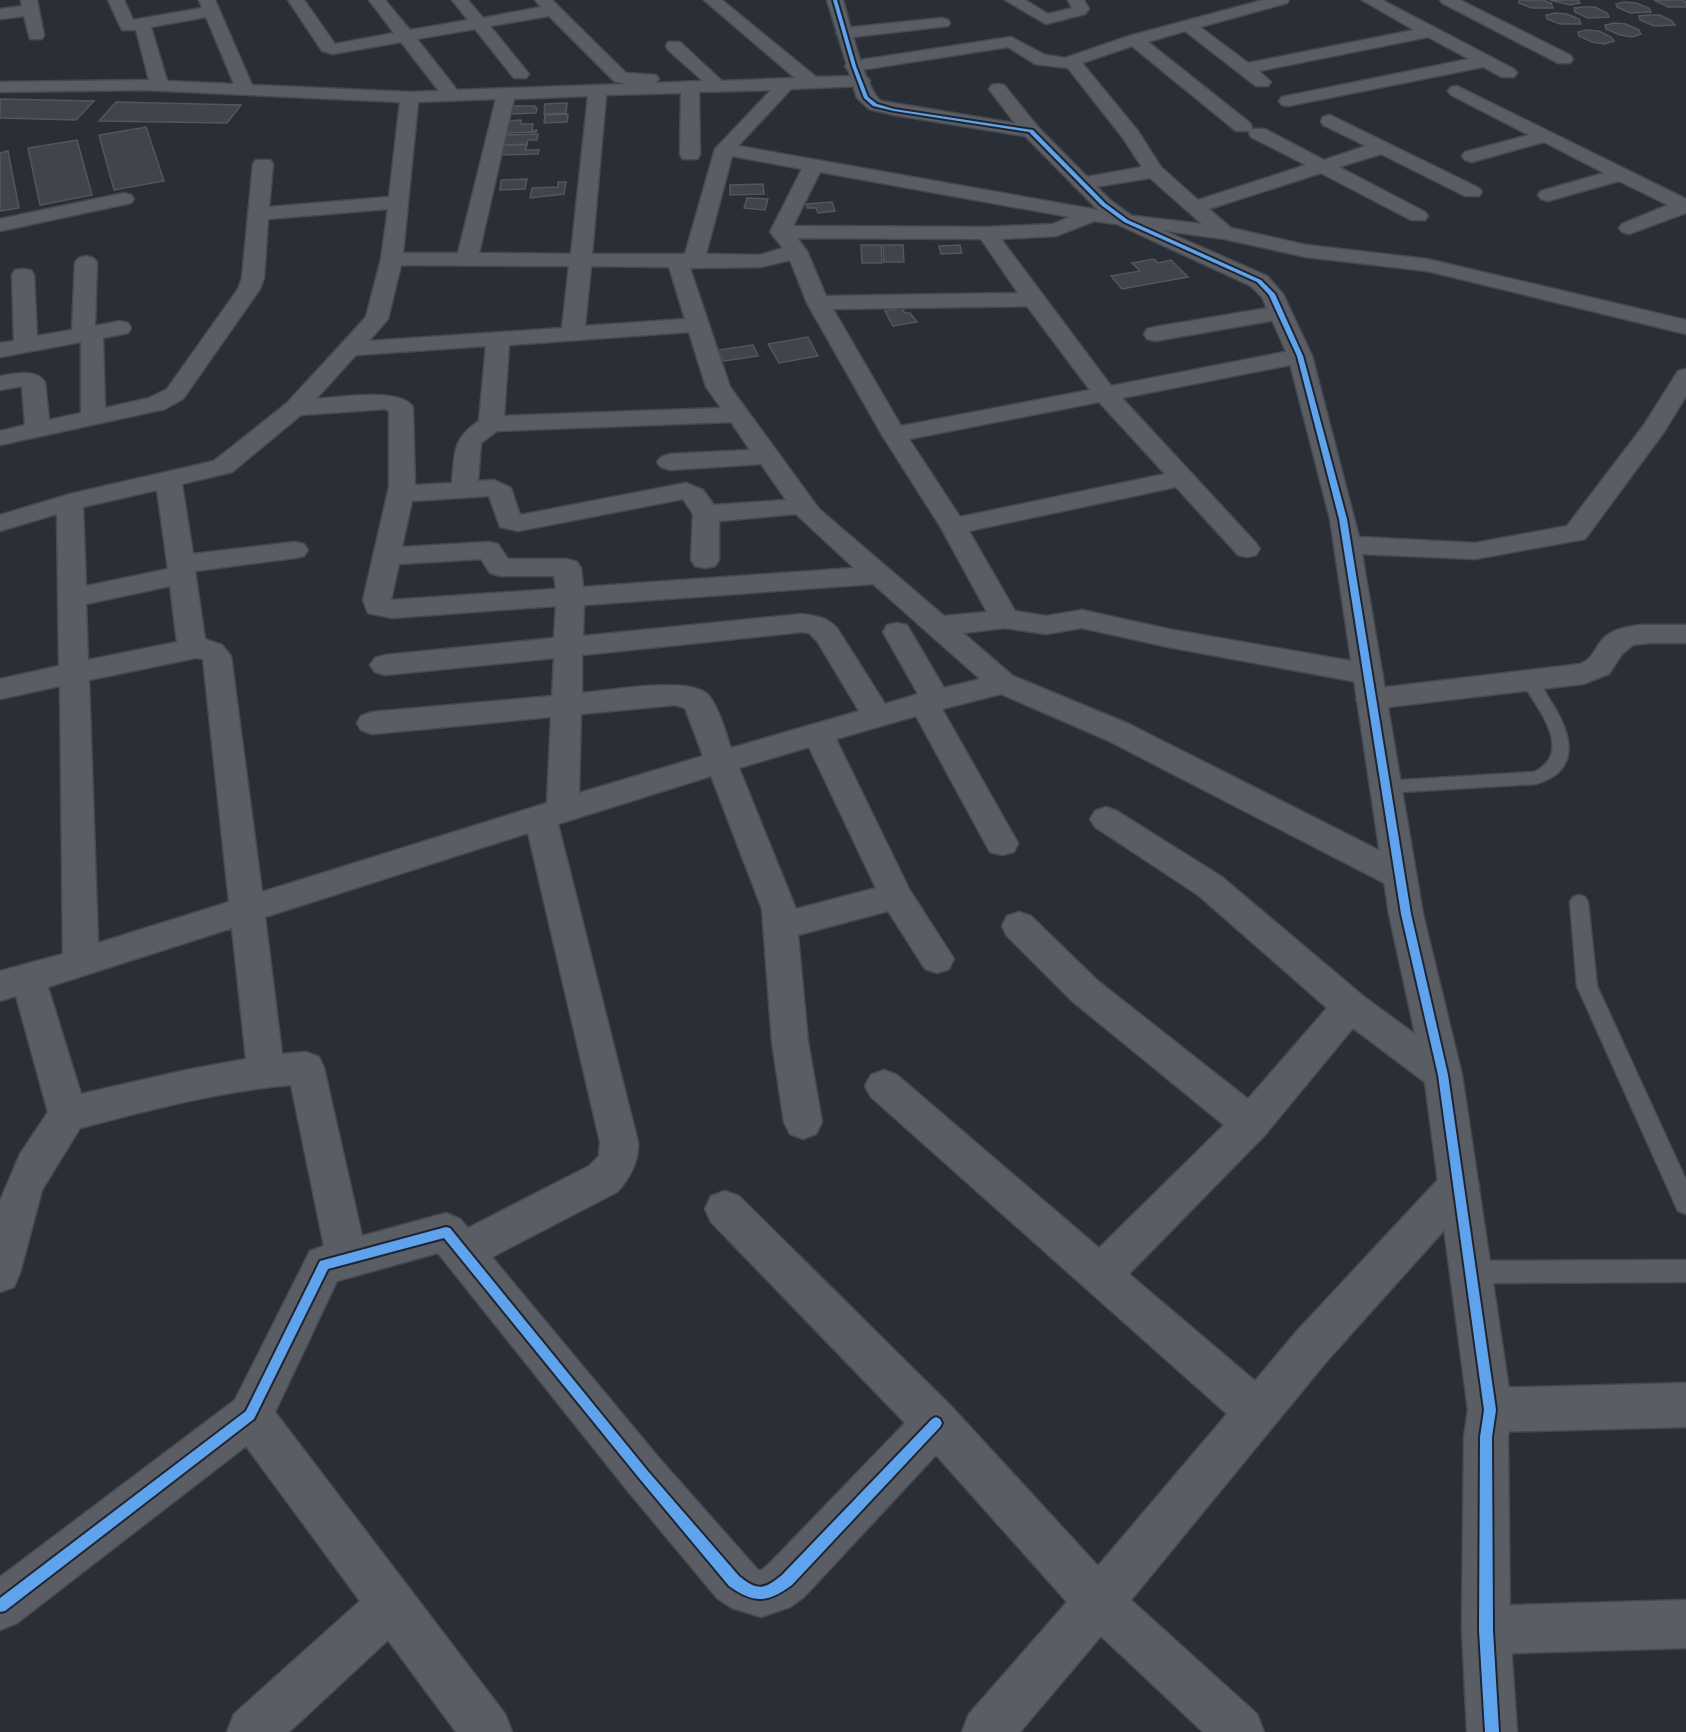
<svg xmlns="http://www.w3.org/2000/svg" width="1686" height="1732" font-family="Rubik,sans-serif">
	<rect width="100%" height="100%" fill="#2a2e36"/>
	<path fill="#41444a" stroke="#52565d" stroke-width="1.5" d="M 1519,0 L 1543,0 L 1551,3 L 1553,8 L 1532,8 L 1519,3 Z
		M 1550,0 L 1578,0 L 1580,3 L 1570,5 Z
		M 1654,0 L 1681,0 L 1686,2 L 1686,7 L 1668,7 Z
		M 1624,2 L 1636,3 L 1649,8 L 1651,12 L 1630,13 L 1617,7 L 1616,4 Z
		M 1583,7 L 1595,7 L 1607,13 L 1609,17 L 1588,18 L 1575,12 L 1574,8 Z
		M 1555,13 L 1567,14 L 1579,19 L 1581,24 L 1560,24 L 1547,19 L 1546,15 Z
		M 1648,15 L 1660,15 L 1672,21 L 1675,25 L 1654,26 L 1640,20 L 1639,16 Z
		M 1614,23 L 1626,24 L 1639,30 L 1641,34 L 1632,37 L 1620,35 L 1606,29 L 1605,25 Z
		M 1587,30 L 1599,31 L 1611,37 L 1614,41 L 1604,44 L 1592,42 L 1579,36 L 1578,32 Z
		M 0,99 L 94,101 L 76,120 L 0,118 Z
		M 116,102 L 241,105 L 227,123 L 99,121 Z
		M 567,103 L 566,113 L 544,114 L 545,104 Z
		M 513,106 L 535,106 L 534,108 L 537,108 L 536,113 L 511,114 Z
		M 568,114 L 567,122 L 544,123 L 545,115 Z
		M 521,120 L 521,124 L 533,124 L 532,131 L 537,130 L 536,132 L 505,133 L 507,121 Z
		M 146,127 L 164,181 L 114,190 L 99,135 Z
		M 538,134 L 537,140 L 528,140 L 527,144 L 504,145 L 506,135 Z
		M 77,140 L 92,195 L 40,205 L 28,148 Z
		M 501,145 L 527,145 L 525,150 L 539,150 L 538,154 L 499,155 Z
		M 8,151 L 19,208 L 0,211 L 0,153 Z
		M 527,179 L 525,189 L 500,190 L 501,180 Z
		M 558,182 L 566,182 L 564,194 L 530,198 L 532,188 L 558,187 Z
		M 763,184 L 764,194 L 730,195 L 730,185 Z
		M 747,198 L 768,199 L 765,210 L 744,208 Z
		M 832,202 L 835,211 L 818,213 L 816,208 L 807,208 L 806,204 Z
		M 861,245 L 881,245 L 882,263 L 862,263 Z
		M 883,245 L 903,245 L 904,262 L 884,262 Z
		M 960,245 L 962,253 L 941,254 L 939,246 Z
		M 1154,259 L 1158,263 L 1171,260 L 1188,277 L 1122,289 L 1111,276 L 1140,271 L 1132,263 Z
		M 901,308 L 905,313 L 910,313 L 917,322 L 893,326 L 885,311 Z
		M 808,337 L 818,356 L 779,363 L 768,344 Z
		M 753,345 L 758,356 L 724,361 L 718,350 Z"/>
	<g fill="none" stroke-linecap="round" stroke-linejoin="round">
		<g stroke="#46494f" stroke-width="3">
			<path id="service" d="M 1529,676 C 1539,678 1545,692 1550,700 C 1571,732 1583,770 1536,784 L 1385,793 L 1379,791 L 1376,787 L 1379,783 L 1385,781 L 1534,772 C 1576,752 1536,706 1521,681 L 1523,677 Z
				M 1579,895 L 1585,897 L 1588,902 L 1597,986 L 1686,1180 L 1686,1214 L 1678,1211 L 1577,986 L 1570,902 L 1573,897 Z
				M 1686,1260 L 1686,1282 L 1471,1283 L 1463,1280 L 1460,1272 L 1463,1264 L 1471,1261 Z"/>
		</g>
		<g stroke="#46494f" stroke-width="3">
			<path id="minor" d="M 21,0 L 37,0 L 44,35 L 42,39 L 30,39 L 24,16 L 0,19 L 0,9 L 22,6 Z
				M 108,0 L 124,0 L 133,20 L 202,8 L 199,0 L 215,0 L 252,85 L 410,92 L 439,91 L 401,42 L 333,54 L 322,51 L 288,0 L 304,0 L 335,44 L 394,33 L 369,0 L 385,0 L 410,30 L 468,20 L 452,0 L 468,0 L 483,18 L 541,7 L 535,0 L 552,0 L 626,73 L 656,75 L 659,79 L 655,83 L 703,81 L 668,50 L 666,46 L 668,42 L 680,42 L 722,81 L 795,78 L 704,0 L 722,0 L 816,77 L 861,76 L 867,77 L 870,81 L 867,85 L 861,86 L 791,89 L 738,146 L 1126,215 L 1202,224 L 1150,178 L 1082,189 L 1075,187 L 1072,183 L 1075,179 L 1142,167 L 1123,138 L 1068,68 L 1035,64 L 1008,47 L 854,71 L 848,70 L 845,66 L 848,62 L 854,61 L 1011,37 L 1045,55 L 1065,58 L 1129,36 L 1263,0 L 1289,0 L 1287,3 L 1200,27 L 1248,63 L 1414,30 L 1362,0 L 1382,0 L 1514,69 L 1517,73 L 1514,77 L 1502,77 L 1483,67 L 1288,106 L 1282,105 L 1279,101 L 1282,97 L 1469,59 L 1428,37 L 1259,71 L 1271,82 L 1268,86 L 1256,86 L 1185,31 L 1148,42 L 1250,123 L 1252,127 L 1250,131 L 1236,131 L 1132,46 L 1082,63 L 1138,131 L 1161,167 L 1198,200 L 1306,165 L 1251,137 L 1249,133 L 1251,129 L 1265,129 L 1324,160 L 1366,146 L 1323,125 L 1321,121 L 1323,117 L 1330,115 L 1479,188 L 1482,192 L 1479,196 L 1465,196 L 1381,154 L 1339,167 L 1425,212 L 1428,216 L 1425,220 L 1411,220 L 1321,173 L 1209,209 L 1231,228 L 1306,245 L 1427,259 L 1686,320 L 1686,334 L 1427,271 L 1306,257 L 1224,239 L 1094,221 L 1056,236 L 1001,239 L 1111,386 L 1300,349 L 1308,351 L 1312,356 L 1308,361 L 1300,363 L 1122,398 L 1256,543 L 1260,549 L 1256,555 L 1247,557 L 1238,555 L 1176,487 L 969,531 L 1015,611 L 1046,616 L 1082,610 L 1168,629 L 1368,664 L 1378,667 L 1383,674 L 1378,681 L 1368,684 L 1168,647 L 1082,628 L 1046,634 L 1005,628 L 963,633 L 1013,676 L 1129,724 L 1412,867 L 1417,876 L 1412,885 L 1400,889 L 1388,885 L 1107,740 L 1001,694 L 942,709 L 1018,843 L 1014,852 L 1002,855 L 990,852 L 916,716 L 836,739 L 909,889 L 954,959 L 949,969 L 937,973 L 925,969 L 888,911 L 798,935 L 808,1042 L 822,1122 L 816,1134 L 803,1139 L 790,1134 L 784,1122 L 772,1042 L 762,909 L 711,776 L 558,824 L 638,1142 C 639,1161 630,1178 617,1192 L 492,1257 L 659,1458 L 758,1570 L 762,1570 L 770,1563 L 905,1423 L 711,1222 L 705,1209 L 711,1196 L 725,1191 L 739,1196 L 952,1407 L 1098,1566 L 1227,1414 L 871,1097 L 865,1086 L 871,1075 L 884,1070 L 897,1075 L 1099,1248 L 1224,1125 L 1072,1001 L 1007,936 L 1002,926 L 1007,916 L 1019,912 L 1031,916 L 1098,981 L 1248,1099 L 1327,1008 L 1198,895 L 1095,827 L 1090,819 L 1095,811 L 1106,807 L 1117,811 L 1222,877 L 1363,996 L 1456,1064 L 1462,1075 L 1456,1086 L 1443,1091 L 1430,1086 L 1353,1028 L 1264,1136 L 1129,1274 L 1255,1381 L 1296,1332 L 1445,1172 L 1459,1167 L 1473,1172 L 1479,1185 L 1473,1198 L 1326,1362 L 1131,1600 L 1257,1714 L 1264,1732 L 1203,1732 L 1101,1636 L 1020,1732 L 962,1732 L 969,1714 L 1067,1602 L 936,1455 L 804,1597 L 790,1607 L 761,1617 L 732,1608 L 717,1598 L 627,1490 L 438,1253 L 337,1281 L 275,1412 L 505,1714 L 512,1732 L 456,1732 L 388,1640 L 289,1732 L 227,1732 L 234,1714 L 360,1601 L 246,1446 L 17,1623 L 0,1630 L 0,1577 L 235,1400 L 310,1251 L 324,1246 L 291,1085 C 219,1091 150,1110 80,1128 L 42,1190 L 20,1273 L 14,1287 L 0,1292 L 0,1201 L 20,1154 L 48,1112 L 16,996 L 0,1001 L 0,971 L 63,954 L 60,686 L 0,699 L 0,679 L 59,666 L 57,514 L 0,531 L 0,515 L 70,494 L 214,461 L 287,403 L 366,317 L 381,259 L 388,209 L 268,219 L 264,278 L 260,289 L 183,399 L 165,409 L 0,445 L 0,431 L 25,425 L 22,386 L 0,390 L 0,376 C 15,374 35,368 45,382 L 49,420 L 81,413 L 81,342 L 0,357 L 0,343 L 14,341 L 12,275 L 15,270 L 23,269 L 31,270 L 34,275 L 37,336 L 72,330 L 75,262 L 79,258 L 86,256 L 93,258 L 97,262 L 95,326 L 120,321 L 128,323 L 131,328 L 128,333 L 103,338 L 105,408 L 149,398 L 167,389 L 238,289 L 242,278 L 253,164 L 256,160 L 270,160 L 273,164 L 269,207 L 389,197 L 400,102 L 144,90 L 0,92 L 0,82 L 149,80 L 136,30 L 122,30 ZM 549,16 L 614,81 L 626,84 L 457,90 L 417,39 L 475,29 L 514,78 L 526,78 L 529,74 L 490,26 ZM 206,17 L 234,84 L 167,81 L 151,27 ZM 771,90 L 715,149 L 685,254 L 592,254 L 606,95 L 681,93 L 680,155 L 683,159 L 697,159 L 700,155 L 699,92 ZM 588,96 L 571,254 L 479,253 L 514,99 ZM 496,99 L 458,253 L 403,253 L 418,102 ZM 732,156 L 802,169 L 770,232 L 783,248 L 760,255 L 706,254 ZM 820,172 L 1070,217 L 1053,224 L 987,227 L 793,226 ZM 797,238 L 981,239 L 1018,293 L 826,296 L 807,251 ZM 790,260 L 807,303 L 882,435 L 940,526 L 987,612 L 944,616 L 819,509 L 730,387 L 690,268 L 761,267 ZM 401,265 L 569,266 L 562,328 L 369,341 L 388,319 ZM 591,266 L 669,267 L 685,319 L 585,326 ZM 1027,306 L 1090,390 L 901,426 L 833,309 ZM 689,332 L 706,387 L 721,408 L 504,416 L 509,345 ZM 486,346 L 479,421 C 452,439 455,453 452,483 L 415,485 L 413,407 C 399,387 339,398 316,399 L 356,355 ZM 1099,402 L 1165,474 L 960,517 L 909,439 ZM 385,409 L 389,411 L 389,487 L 363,600 L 368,613 L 392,618 L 556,606 L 554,638 L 385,655 L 375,658 L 370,665 L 375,672 L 385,675 L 554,658 L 552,696 L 372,712 L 361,716 L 357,723 L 361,730 L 372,734 L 551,717 L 547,803 L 262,892 L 231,656 L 222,645 L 205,639 L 195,571 L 295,558 L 304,556 L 308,550 L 304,544 L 295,542 L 193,554 L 182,484 L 232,472 L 301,415 ZM 731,422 L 750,450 L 670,454 L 661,457 L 657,462 L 661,467 L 670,470 L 761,464 L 786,500 L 714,505 L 703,490 L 686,483 L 520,515 L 511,488 L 494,480 L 478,481 L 481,443 L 497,431 ZM 157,490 L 168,569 L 86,586 L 83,507 ZM 489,496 L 500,527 L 518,531 L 683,499 L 693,514 L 691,560 L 695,566 L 705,568 L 715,566 L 719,560 L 719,521 L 796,514 L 854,568 L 583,587 L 581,568 L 577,562 L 567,559 L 508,559 L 498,544 L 489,542 L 402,547 L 412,501 ZM 481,559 L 490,573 L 500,576 L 554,576 L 556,589 L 391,600 L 399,564 ZM 873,584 L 980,679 L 944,688 L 907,625 L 897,623 L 887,625 L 883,632 L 918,694 L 885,704 L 837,628 C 826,617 817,616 802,614 L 583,636 L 584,605 ZM 170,586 L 177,642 L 88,660 L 86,604 ZM 802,632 L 809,633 L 817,641 L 859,711 L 731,748 C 725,732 720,710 709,696 C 692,675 608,691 582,693 L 582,655 ZM 196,658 L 203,659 L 229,902 L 98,943 L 89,680 ZM 675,705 L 685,708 L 703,756 L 579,793 L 581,714 ZM 809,747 L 876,888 L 796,909 L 739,768 ZM 528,833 L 600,1142 L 599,1156 L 589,1166 L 468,1228 L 460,1219 L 446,1213 L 362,1236 L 324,1068 L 319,1057 L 306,1052 L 282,1054 L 265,917 ZM 232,928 L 246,1059 L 186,1070 L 81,1094 L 48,987 Z
				M 1005,0 L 1025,0 L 1048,14 L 1072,8 L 1068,0 L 1084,0 L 1089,9 L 1085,14 L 1046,24 Z
				M 1440,0 L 1460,0 L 1570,55 L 1573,59 L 1570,63 L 1558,63 L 1442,3 Z
				M 942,18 L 948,20 L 950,23 L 948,26 L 844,38 L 836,33 L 844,28 Z
				M 998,84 L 1004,85 L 1038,127 L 1040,131 L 1038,135 L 1024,135 L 992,93 L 989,89 L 992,85 Z
				M 1457,86 L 1686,199 L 1686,213 L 1629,234 L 1622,232 L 1619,228 L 1622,224 L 1668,205 L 1619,181 L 1548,201 L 1541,199 L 1538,195 L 1541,191 L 1604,173 L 1544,142 L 1472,162 L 1465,160 L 1462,156 L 1465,152 L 1529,135 L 1451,95 L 1448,91 L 1451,87 Z
				M 124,193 L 131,195 L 134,199 L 131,203 L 0,231 L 0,219 Z
				M 1279,306 L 1287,308 L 1290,313 L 1287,318 L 1155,341 L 1147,339 L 1144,334 L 1147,329 L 1155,327 Z
				M 1640,625 L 1686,625 L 1686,643 L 1649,643 L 1633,645 L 1622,654 L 1609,674 L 1583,684 L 1371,709 L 1360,706 L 1356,699 L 1360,692 L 1371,689 L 1580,664 C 1593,659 1594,649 1603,639 C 1612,629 1627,627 1640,625 Z
				M 1686,1383 L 1686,1427 L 1490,1432 L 1475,1425 L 1468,1410 L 1475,1395 L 1490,1388 Z
				M 1686,1600 L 1686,1648 L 1486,1654 L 1469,1647 L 1462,1630 L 1469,1613 L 1486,1606 Z"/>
		</g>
		<g stroke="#46494f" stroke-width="3">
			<path id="tertiary" d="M 827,0 L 843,0 C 850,24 864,87 881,101 L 1038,127 L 1110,200 L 1133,217 L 1267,276 L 1283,294 L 1312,356 L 1359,537 L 1475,543 L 1567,526 L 1644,425 L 1678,371 L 1686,369 L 1686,396 L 1664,432 L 1585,539 L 1475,559 L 1362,554 L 1423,914 L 1462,1075 L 1512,1410 L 1508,1437 L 1510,1630 L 1517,1732 L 1467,1732 L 1462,1630 L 1464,1437 L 1468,1410 L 1424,1075 L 1389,914 L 1330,519 L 1288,356 L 1262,297 L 1251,286 L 1119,225 L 1096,208 L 1025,136 L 894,115 L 869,109 L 857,98 Z"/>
		</g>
		<use href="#service" fill="#5a5d64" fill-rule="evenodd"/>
		<use href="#minor" fill="#5a5d64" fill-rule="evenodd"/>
		<use href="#tertiary" fill="#5a5d64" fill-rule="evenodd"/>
		<g stroke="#1e2430" stroke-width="4">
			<path id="cycleway" d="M 833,0 L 837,0 L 856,66 L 868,97 L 877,104 L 894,109 L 1033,130 L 1105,203 L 1128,220 L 1261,280 L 1275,294 L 1303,356 L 1347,519 L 1411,914 L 1448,1075 L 1496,1410 L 1492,1437 L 1493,1630 L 1499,1732 L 1485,1732 L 1479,1630 L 1480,1437 L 1484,1410 L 1438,1075 L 1401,914 L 1339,519 L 1297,356 L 1269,295 L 1257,282 L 1124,222 L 1101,205 L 1029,132 L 894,111 L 873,106 L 864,98 L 852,66 Z
				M 446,1227 L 450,1228 L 647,1470 L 739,1576 C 757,1591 764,1590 782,1575 L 932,1419 L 936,1417 L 940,1419 L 942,1423 L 940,1427 L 792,1585 C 768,1603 754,1604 729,1586 L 639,1478 L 444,1238 L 328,1269 L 254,1419 L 5,1611 L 0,1612 L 0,1598 L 246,1411 L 320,1261 Z"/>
		</g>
		<use href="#cycleway" fill="#60a3ed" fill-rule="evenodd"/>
	</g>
</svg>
